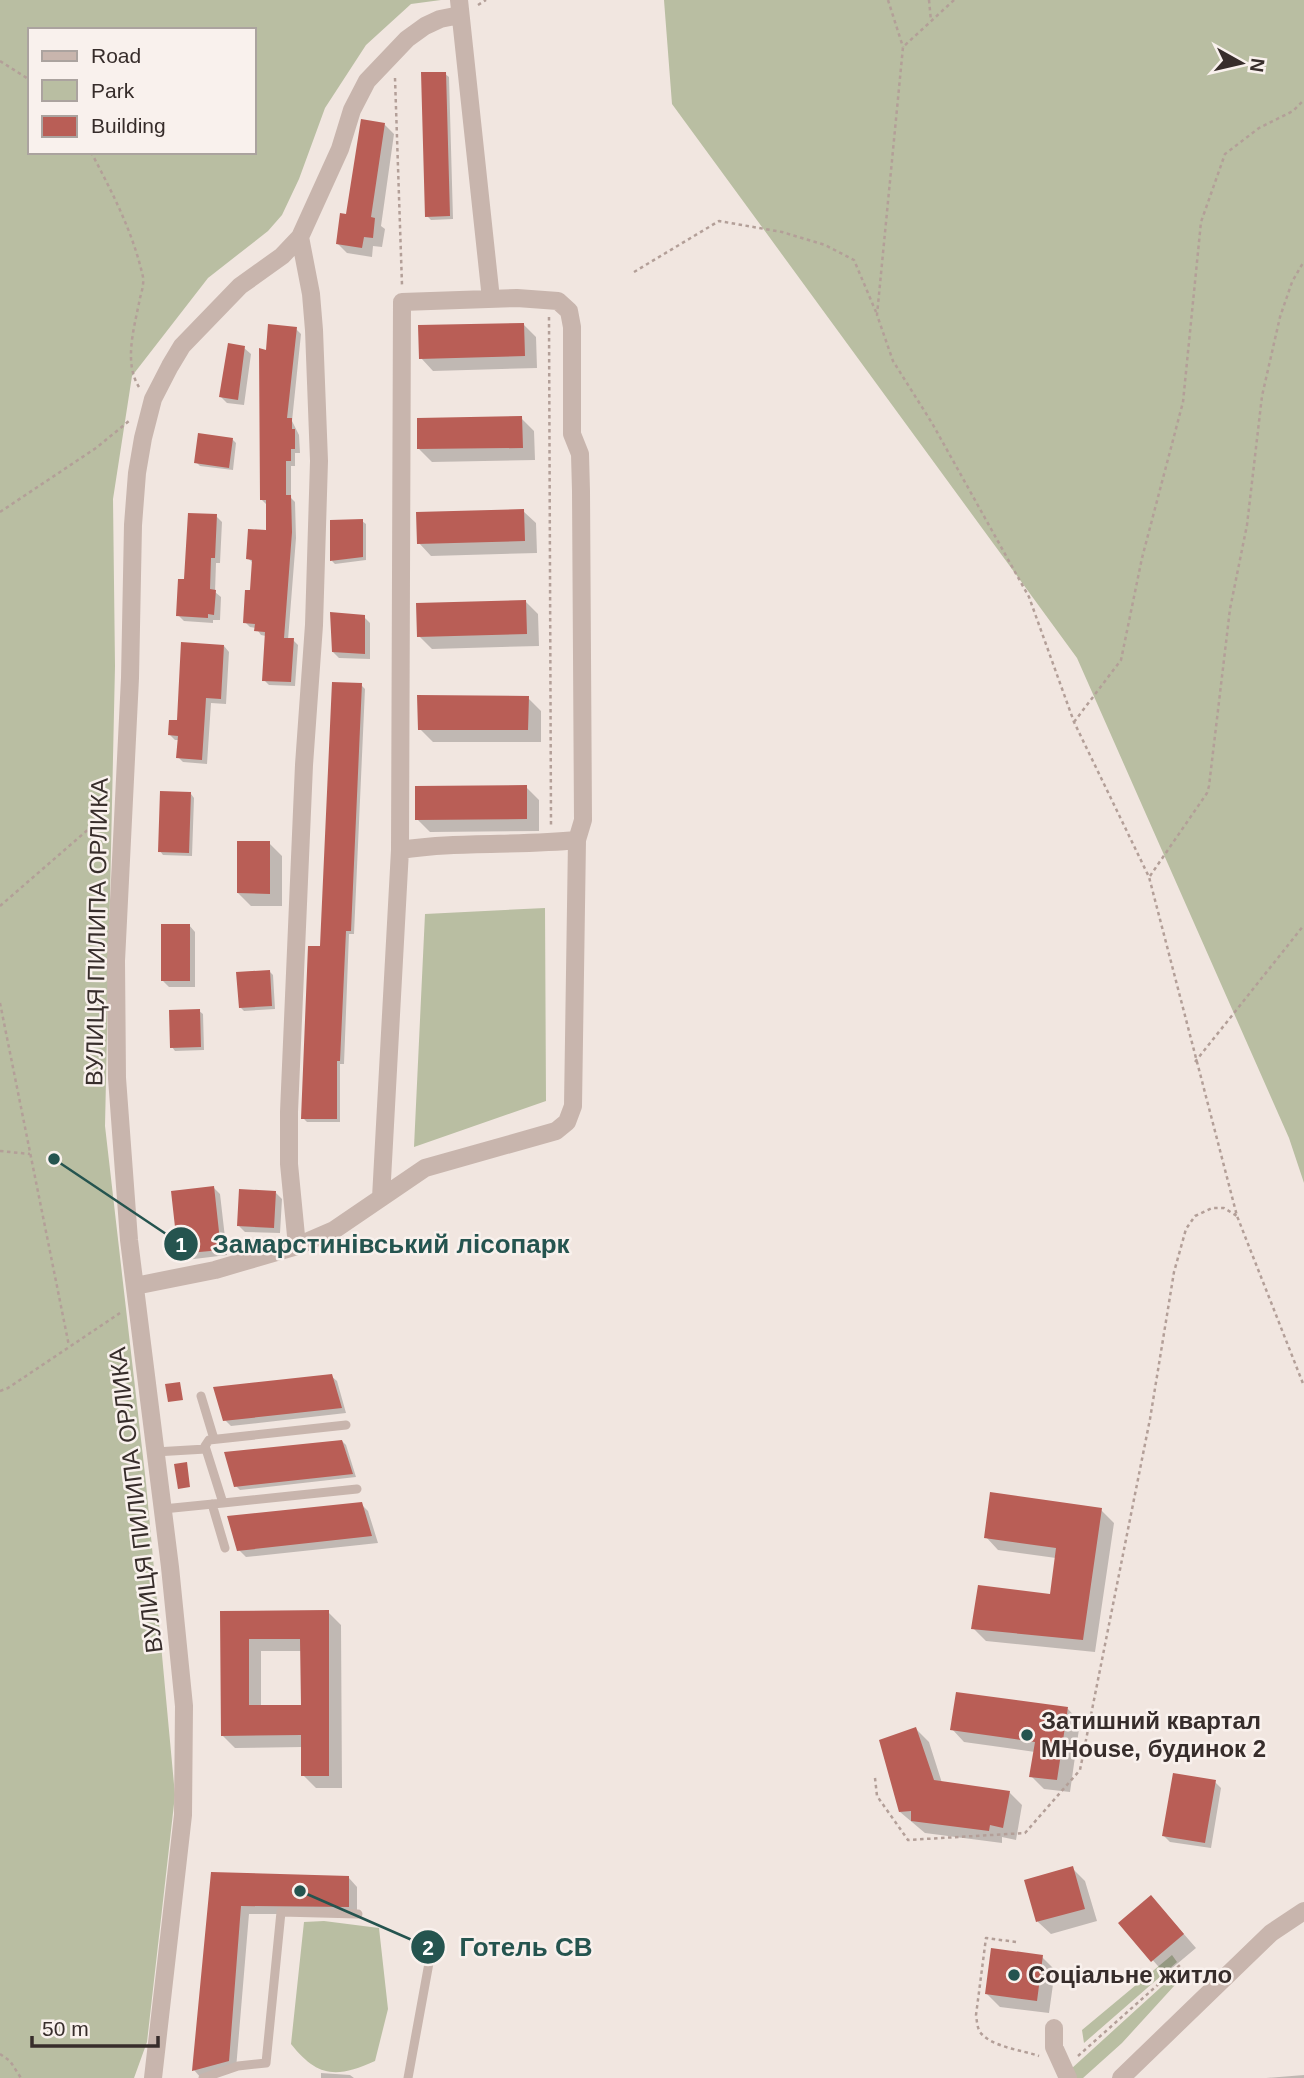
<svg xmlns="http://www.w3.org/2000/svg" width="1304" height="2078" font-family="Arial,sans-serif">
	<rect width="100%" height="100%" fill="#f1e6e0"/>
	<path fill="#b9bea2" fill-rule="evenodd" d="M 0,0 L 441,0 L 411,4 L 366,45 L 325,108 L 299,179 L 282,215 L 268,231 L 208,278 L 132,376 L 113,499 L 115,666 L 105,1126 L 146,1483 L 175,1795 L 147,2042 L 134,2078 L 0,2078 ZM 30,30 L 254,30 L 254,152 L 30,152 Z
		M 664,0 L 1304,0 L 1304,1183 L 1289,1138 L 1077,658 L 672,104 Z
		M 545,908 L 546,1101 L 414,1147 L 425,914 Z
		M 324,1921 L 379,1928 L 388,2009 L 375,2061 C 337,2078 318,2078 291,2044 L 304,1922 Z
		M 1172,1955 L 1177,1962 L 1084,2043 L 1082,2030 Z
		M 1182,1968 L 1185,1974 L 1122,2043 L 1083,2078 L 1075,2078 L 1071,2069 Z"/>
	<path fill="#0003" fill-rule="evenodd" d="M 445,74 L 449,77 L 453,219 L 431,220 L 427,216 Z
		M 384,124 L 394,134 L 381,226 L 385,229 L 382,247 L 373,246 L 372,257 L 347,253 L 337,243 Z
		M 523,324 L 536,337 L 537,368 L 433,371 L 421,358 Z
		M 296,329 L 301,334 L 292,421 L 299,435 L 300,453 L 295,453 L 295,466 L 291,466 L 291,498 L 295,502 L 296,538 L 288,640 L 293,640 L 298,645 L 295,686 L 269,685 L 264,680 L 266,636 L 261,635 L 256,628 L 250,627 L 245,622 L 251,592 L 254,564 L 248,558 L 268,532 L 267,505 L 261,499 L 267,352 Z
		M 244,348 L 251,354 L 244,405 L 227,403 L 221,397 Z
		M 521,418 L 534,431 L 535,460 L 432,462 L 419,449 Z
		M 232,439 L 236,443 L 233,470 L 200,466 L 196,462 Z
		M 523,511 L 536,523 L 537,553 L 431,556 L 419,543 Z
		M 216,516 L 222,522 L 220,563 L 216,563 L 215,592 L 221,597 L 220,620 L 213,620 L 213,623 L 184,621 L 178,615 L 185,581 Z
		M 362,521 L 366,524 L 366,560 L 335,564 L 332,561 Z
		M 525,601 L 538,614 L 539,646 L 432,649 L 419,636 Z
		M 364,617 L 370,623 L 370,659 L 339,658 L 333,652 Z
		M 224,646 L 229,652 L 226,704 L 211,703 L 207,764 L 183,762 L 178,757 L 179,740 L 175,740 L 170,735 Z
		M 361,685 L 365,689 L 354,934 L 349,934 L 344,1064 L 340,1064 L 340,1122 L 307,1122 L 303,1118 Z
		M 528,698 L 541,711 L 541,742 L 433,742 L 420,729 Z
		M 526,787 L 539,800 L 539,831 L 430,832 L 417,819 Z
		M 191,794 L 194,798 L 192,856 L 163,855 L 160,851 Z
		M 269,843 L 282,856 L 282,906 L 251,906 L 238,893 Z
		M 189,925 L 195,932 L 195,987 L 169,987 L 163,981 Z
		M 269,971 L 273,975 L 275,1009 L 244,1011 L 240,1007 Z
		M 199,1011 L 203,1014 L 204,1050 L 175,1051 L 172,1047 Z
		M 214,1188 L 220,1194 L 227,1255 L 186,1260 L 180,1254 Z
		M 276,1193 L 282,1199 L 280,1233 L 245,1232 L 239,1226 Z
		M 331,1376 L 337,1381 L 346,1413 L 231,1426 L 225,1420 Z
		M 342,1441 L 346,1445 L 356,1477 L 240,1490 L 236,1486 Z
		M 361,1504 L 368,1511 L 378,1543 L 246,1557 L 239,1550 Z
		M 1101,1510 L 1114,1523 L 1095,1652 L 986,1641 L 973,1628 L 1051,1596 L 1056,1558 L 998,1550 L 986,1537 Z
		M 222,1612 L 328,1612 L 341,1625 L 342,1788 L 316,1788 L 303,1775 L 303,1747 L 235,1748 L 222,1735 ZM 261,1651 L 302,1651 L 302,1707 L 261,1707 Z
		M 1068,1709 L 1080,1722 L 1070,1792 L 1044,1789 L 1031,1776 L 1035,1752 L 964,1742 L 952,1729 Z
		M 916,1729 L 929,1742 L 942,1783 L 1009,1792 L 1022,1805 L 1016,1840 L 1002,1837 L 1002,1843 L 925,1833 L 900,1812 Z
		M 1215,1782 L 1221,1788 L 1211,1848 L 1170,1842 L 1164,1836 Z
		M 1072,1868 L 1085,1881 L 1097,1921 L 1051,1934 L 1038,1922 L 1027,1881 Z
		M 213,1874 L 349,1878 L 357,1887 L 357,1914 L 249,1914 L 236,2069 L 201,2078 L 194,2070 Z
		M 1163,1910 L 1196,1948 L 1165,1974 L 1120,1923 Z
		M 1042,1957 L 1055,1970 L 1049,2013 L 1000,2007 L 987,1994 Z
		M 321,2073 L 350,2075 L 354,2078 L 321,2078 Z
		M 1304,2075 L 1304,2078 L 1266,2078 Z"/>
	<path fill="#b95e56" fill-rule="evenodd" d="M 421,72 L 446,72 L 450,216 L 425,217 Z
		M 361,119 L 385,123 L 371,217 L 375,218 L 373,238 L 364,237 L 362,248 L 336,244 L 340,213 L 346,214 Z
		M 524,323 L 525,356 L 419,359 L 418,325 Z
		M 268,324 L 297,327 L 287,418 L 292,418 L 292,429 L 295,429 L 295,449 L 291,449 L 291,461 L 286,461 L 286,495 L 291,495 L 292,532 L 284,638 L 294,638 L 291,682 L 262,681 L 265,632 L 254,631 L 255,624 L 243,623 L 245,590 L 250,590 L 252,560 L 246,559 L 248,529 L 266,530 L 266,500 L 260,500 L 259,348 L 266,350 Z
		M 228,343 L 245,346 L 238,400 L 219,397 Z
		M 522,416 L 523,448 L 417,449 L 417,418 Z
		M 198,433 L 233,438 L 229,468 L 194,463 Z
		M 524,509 L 525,541 L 417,544 L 416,512 Z
		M 188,513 L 217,514 L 215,558 L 211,558 L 210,589 L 216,590 L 214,615 L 208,614 L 208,618 L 176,616 L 178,579 L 184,579 Z
		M 363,519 L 363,557 L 330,561 L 330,520 Z
		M 526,600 L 527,634 L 417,637 L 416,603 Z
		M 330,612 L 365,615 L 365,654 L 332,652 Z
		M 181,642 L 224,645 L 221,699 L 206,698 L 202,760 L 176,758 L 178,736 L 168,735 L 169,720 L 177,720 Z
		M 332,682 L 362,683 L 351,931 L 346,931 L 340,1061 L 337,1061 L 337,1119 L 301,1119 L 308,946 L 320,946 Z
		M 417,695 L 529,696 L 528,730 L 418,730 Z
		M 527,785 L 527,819 L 415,820 L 415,786 Z
		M 160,791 L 191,792 L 189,853 L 158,852 Z
		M 237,841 L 270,841 L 270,894 L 237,893 Z
		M 161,924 L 190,924 L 190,981 L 161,981 Z
		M 270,970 L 272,1006 L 239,1008 L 236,972 Z
		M 200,1009 L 201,1047 L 170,1048 L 169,1010 Z
		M 214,1186 L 221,1250 L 178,1254 L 171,1191 Z
		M 239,1189 L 276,1191 L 274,1228 L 237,1226 Z
		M 332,1374 L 342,1408 L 223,1421 L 213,1387 Z
		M 180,1382 L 183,1400 L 168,1402 L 165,1384 Z
		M 342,1440 L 353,1474 L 234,1487 L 224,1452 Z
		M 187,1462 L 190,1487 L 178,1489 L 174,1464 Z
		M 990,1492 L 1102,1508 L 1083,1640 L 971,1629 L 978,1585 L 1050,1594 L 1056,1548 L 984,1538 Z
		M 362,1502 L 372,1536 L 237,1551 L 227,1516 Z
		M 329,1610 L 329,1776 L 301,1776 L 301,1735 L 221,1736 L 220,1611 ZM 249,1639 L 300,1639 L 301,1705 L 249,1705 Z
		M 956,1692 L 1068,1707 L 1057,1780 L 1029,1777 L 1035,1742 L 950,1730 Z
		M 916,1727 L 934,1780 L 1010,1791 L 1003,1828 L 990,1825 L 989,1831 L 911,1821 L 911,1811 L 899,1812 L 879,1740 Z
		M 1173,1773 L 1216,1780 L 1205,1843 L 1162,1836 Z
		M 1073,1866 L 1085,1909 L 1036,1922 L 1024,1880 Z
		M 211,1872 L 349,1876 L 349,1907 L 241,1906 L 229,2061 L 192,2071 Z
		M 1151,1895 L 1184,1934 L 1151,1962 L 1118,1923 Z
		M 991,1948 L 1043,1955 L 1037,2001 L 985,1994 Z"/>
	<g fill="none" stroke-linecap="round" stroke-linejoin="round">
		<path stroke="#b39f98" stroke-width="2.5" stroke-dasharray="3.5 3.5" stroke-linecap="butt" d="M 888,0 L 903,47
			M 929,0 L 931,21
			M 954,0 L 903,47 L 877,315 L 893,361 L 932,423 L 1029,597 L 1074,722 L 1149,877 L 1237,1216 L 1304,1386
			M 478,5 L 486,0
			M 0,61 L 30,80
			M 395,78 L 402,285
			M 91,152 C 112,192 133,232 143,277 C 144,283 142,291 140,298 C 135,325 123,362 139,387
			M 634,272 L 719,221 L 782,232 L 825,245 L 854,260 L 876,312
			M 549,317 L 551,825
			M 0,512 L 96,448 L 129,421
			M 1074,722 L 1121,660 L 1142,558 L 1183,402 L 1201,222 L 1225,154 L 1259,128 L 1293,111 L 1304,100
			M 1150,876 L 1207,793 L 1209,786 L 1230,609 L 1247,525 L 1262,396 L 1280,317 L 1292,282 L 1304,261
			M 0,906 L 106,814
			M 0,1003 L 69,1346
			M 1195,1062 L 1304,925
			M 0,1151 L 30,1154
			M 0,1391 L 8,1388 L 120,1313
			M 875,1778 L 877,1796 L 908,1840 L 1025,1833 L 1080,1770 L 1150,1419 L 1174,1272 L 1186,1229 L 1195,1216 L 1212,1208 L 1224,1208 L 1237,1216
			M 1016,1942 L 986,1938 L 976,2015 C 977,2021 977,2027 980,2032 C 991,2047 1022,2050 1039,2056
			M 0,2054 L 10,2061 L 21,2078
			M 1078,2056 L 1180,1965"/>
		<path stroke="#c8b5ad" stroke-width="9" d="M 201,1396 L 214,1439
			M 346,1425 L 209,1440 L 205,1446 L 223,1503 L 357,1489
			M 155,1452 L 206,1449
			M 212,1504 L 225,1548
			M 163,1509 L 223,1503
			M 203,2078 L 238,2066 L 266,2063 L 281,1912 L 358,1914
			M 408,2078 L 433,1941"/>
		<path stroke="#c8b5ad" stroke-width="18" d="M 459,0 L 491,299
			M 400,850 C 458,841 518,846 577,840
			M 297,1246 L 289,1164 L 289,1112 L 304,765 L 314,625 L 319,461 L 314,330 L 311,294 L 300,237
			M 135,1286 L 215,1270 L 297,1246 L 334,1230 L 425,1168 L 556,1131 L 567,1122 L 573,1106 L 577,840 L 583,820 L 581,491 L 580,454 L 572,434 L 572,327 L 569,311 L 558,301 L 517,298 L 402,302 L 400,850 L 381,1198
			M 1054,2028 L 1054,2047 L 1068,2078
			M 153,2078 L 183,1815 L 184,1706 L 170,1567 L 129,1240 L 117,1078 L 116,961 L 130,678 L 133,525 L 137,473 L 143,438 L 153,399 L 170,366 L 182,346 L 240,286 L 282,256 L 300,237 L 340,149 L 352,110 L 367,81 L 407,39 L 425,26 L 440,19 L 460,15"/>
		<path stroke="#c8b5ad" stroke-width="18" d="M 1121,2078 L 1271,1933 L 1304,1911"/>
	</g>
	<g fill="#25544f" stroke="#f9f1ed" stroke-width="2.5">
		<circle cx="1027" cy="1735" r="7"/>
		<circle cx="1014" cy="1975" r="7"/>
	</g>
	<g text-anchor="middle" stroke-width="5" stroke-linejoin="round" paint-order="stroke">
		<g font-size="24" fill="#372d2b" stroke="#f9f1ed">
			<text transform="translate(97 932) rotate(-89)" y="8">ВУЛИЦЯ ПИЛИПА ОРЛИКА</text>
			<text transform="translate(136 1500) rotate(-97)" y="8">ВУЛИЦЯ ПИЛИПА ОРЛИКА</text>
		</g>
		<g font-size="24" font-weight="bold" fill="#372d2b" stroke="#f9f1ed" text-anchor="start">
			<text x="1041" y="1729">Затишний квартал<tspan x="1041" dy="28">MHouse, будинок 2</tspan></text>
			<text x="1028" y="1983">Соціальне житло</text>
		</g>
	</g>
	<path fill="none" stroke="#25544f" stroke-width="2.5" d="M54 1159L181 1244M300 1891L428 1947"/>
	<g fill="#25544f" stroke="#f9f1ed" stroke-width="2.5">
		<circle cx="54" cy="1159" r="7"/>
		<circle cx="300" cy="1891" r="7"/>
		<circle cx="181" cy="1244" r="18"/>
		<circle cx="428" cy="1947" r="18"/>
	</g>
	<g font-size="21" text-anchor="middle" font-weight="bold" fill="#fff">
		<text x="181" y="1252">1</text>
		<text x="428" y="1955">2</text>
	</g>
	<g font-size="26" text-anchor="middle" font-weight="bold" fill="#25544f" stroke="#f9f1ed" stroke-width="5" stroke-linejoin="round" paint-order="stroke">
		<text x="391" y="1253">Замарстинівський лісопарк</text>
		<text x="526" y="1956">Готель СВ</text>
	</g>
	<rect x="28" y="28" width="228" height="126" fill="#f9f1ed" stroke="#aba39f" stroke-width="2"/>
	<rect x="42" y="51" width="35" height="10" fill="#c8b5ad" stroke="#aba39f" stroke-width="2"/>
	<text x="91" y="63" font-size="21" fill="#372d2b">Road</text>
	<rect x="42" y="80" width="35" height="21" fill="#b9bea2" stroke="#aba39f" stroke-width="2"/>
	<text x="91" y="98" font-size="21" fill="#372d2b">Park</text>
	<rect x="42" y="116" width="35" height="21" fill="#b95e56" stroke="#aba39f" stroke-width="2"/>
	<text x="91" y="133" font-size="21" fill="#372d2b">Building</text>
	<g transform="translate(1241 63) rotate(98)" stroke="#f9f1ed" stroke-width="5" paint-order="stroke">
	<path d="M0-5L12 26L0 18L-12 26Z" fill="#372d2b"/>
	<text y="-10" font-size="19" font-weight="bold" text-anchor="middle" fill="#372d2b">N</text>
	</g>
	<path d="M32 2036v10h126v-10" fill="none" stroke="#372d2b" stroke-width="3.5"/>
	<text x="42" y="2036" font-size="21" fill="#372d2b" stroke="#f9f1ed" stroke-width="5" paint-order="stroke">50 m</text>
</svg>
